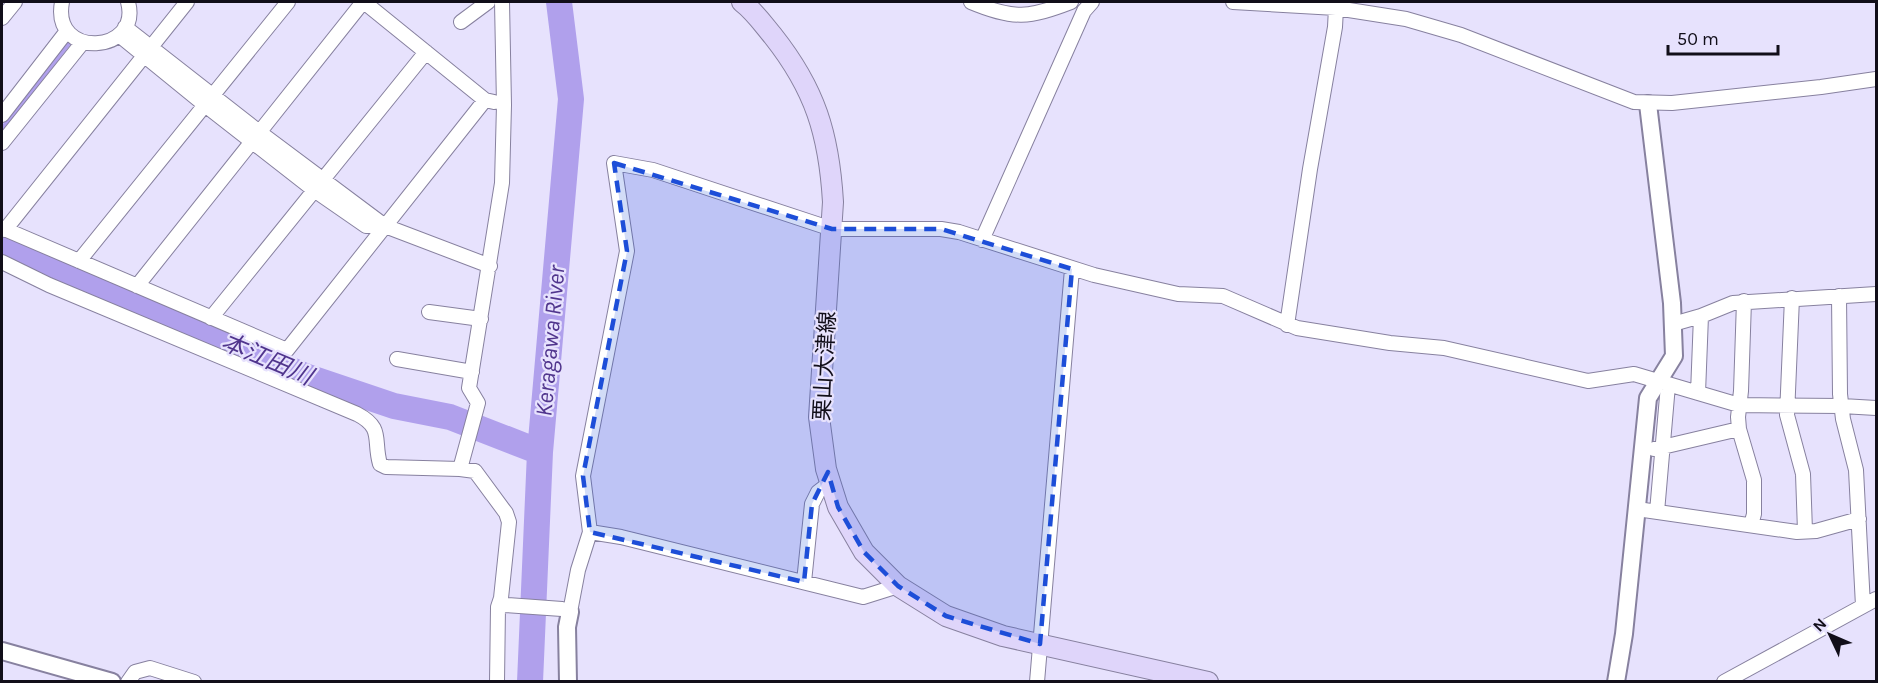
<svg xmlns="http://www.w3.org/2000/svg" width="1878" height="683" font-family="Karla,'Noto Sans JP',sans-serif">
	<rect width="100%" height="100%" fill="#e7e2fd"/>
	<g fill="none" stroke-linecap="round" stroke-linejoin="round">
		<path stroke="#b0a0ec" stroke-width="4.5" d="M 2,129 L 69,43"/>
		<path stroke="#b0a0ec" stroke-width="26" d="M 2,246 L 305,376 L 394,406 L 450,417 L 540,452
			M 530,682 L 540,452 L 571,99 L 559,2"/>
		<g stroke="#87819f" stroke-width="16">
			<path id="minor" d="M 62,2 C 51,60 142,54 128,2
				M 364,2 L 485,100 L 494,102
				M 971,2 C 1014,20 1029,18 1071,2
				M 1233,2 L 1336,8 L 1406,19 L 1461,35 L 1634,102 L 1672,103 L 1821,87 L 1876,79
				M 2,18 L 15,2
				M 461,22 L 488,2
				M 125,27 L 258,131 L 385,226 L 490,266
				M 119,35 L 205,105 L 314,190 L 366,226 L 385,226
				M 2,115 L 67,31
				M 2,143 L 83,42
				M 2,228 L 287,350 L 485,100
				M 5,230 L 187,2
				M 982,240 L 1084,11 L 1092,2
				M 79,261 L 288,2
				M 2,262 L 49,285 L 357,414 C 384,428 373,440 380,464 L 386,467 L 460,469
				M 137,286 L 363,2
				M 1839,296 L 1840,394 L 1843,419 L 1856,470 L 1863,606
				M 1792,298 L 1787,415 L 1803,474 L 1805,531
				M 1744,301 L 1741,391 L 1738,417 L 1739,429 L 1754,480 L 1754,514 L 1751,525
				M 429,312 L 481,319
				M 211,318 L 426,52
				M 1673,324 L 1701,316 L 1733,303 L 1876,294
				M 1287,325 L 1310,169 L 1335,27 L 1336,8
				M 397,359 L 472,372
				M 1698,393 L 1701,316
				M 1654,449 L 1739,429
				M 1637,509 L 1797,532 L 1816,531 L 1859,519
				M 1657,512 L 1668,385
				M 590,532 L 621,537 L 863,597 L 898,586
				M 804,582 L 812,504 L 818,492 L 831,482
				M 498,607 L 506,605 L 562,609 L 570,612 L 578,570 L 590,532 L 583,476 L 627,251 L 614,163 L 653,170 L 832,229 L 941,229 L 959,232 L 1094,275 L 1178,294 L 1223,296 L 1297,328 L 1390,343 L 1444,348 L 1588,381 L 1634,374 L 1739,405 L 1842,406 L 1876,408
				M 128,682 L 135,672 L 150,668 L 194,682
				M 497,682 L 498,607 L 501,598 L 509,522 L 506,513 L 475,471 L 460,469 L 478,403 L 469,388 L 502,183 L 504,105 L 502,2
				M 1037,682 L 1072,269
				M 1724,682 L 1876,599"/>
		</g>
		<g stroke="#87819f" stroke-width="20">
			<path id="tertiary" d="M 2,651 L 112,682
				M 568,682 L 567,627 L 570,612
				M 1616,682 L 1624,634 L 1648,398 L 1674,356 L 1672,303 L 1648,104"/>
		</g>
		<g stroke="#87819f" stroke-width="22">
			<path id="secondary" d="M 742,2 C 754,11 763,24 773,36 C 815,89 829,134 833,202 L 819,417 L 826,469 L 838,507 L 864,552 L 898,586 L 946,616 L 1003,636 L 1208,682"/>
		</g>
		<use href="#minor" stroke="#fff" stroke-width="14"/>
		<use href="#tertiary" stroke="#fff" stroke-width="16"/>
		<use href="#secondary" stroke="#dfd5fa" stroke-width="20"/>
	</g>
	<path fill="#1d4ed8" fill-opacity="0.2" stroke="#1d4ed8" stroke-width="4.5" stroke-dasharray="12 8" stroke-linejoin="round" d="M 614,163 L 832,229 L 941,229 L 1072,269 L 1040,644 L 946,616 L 898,586 L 864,552 L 838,507 L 828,472 L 812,504 L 804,582 L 590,532 L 583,476 L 627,251 Z"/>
	<g text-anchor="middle" stroke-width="4.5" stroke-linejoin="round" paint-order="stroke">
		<g font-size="22" fill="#110e19" stroke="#e7e2fd">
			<text transform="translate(824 366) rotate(-87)" y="8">栗山大津線</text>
		</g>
		<g font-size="24" font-style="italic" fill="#50358d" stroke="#e7e2fd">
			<text transform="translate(550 341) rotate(-85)" y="8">Keragawa River</text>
			<text transform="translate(267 359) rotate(23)" y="8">本江田川</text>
		</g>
	</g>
	<rect width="1878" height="683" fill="none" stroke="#110e19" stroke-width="6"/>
	<g transform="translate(1830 635) rotate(314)" stroke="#e7e2fd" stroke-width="4.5" paint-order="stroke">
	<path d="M0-4.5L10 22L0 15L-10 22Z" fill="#110e19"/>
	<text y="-9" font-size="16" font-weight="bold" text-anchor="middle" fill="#110e19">N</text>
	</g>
	<path d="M1668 45v9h110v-9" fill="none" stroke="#110e19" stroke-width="3"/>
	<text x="1677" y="45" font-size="18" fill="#110e19" stroke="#e7e2fd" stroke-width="4.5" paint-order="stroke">50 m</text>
</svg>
